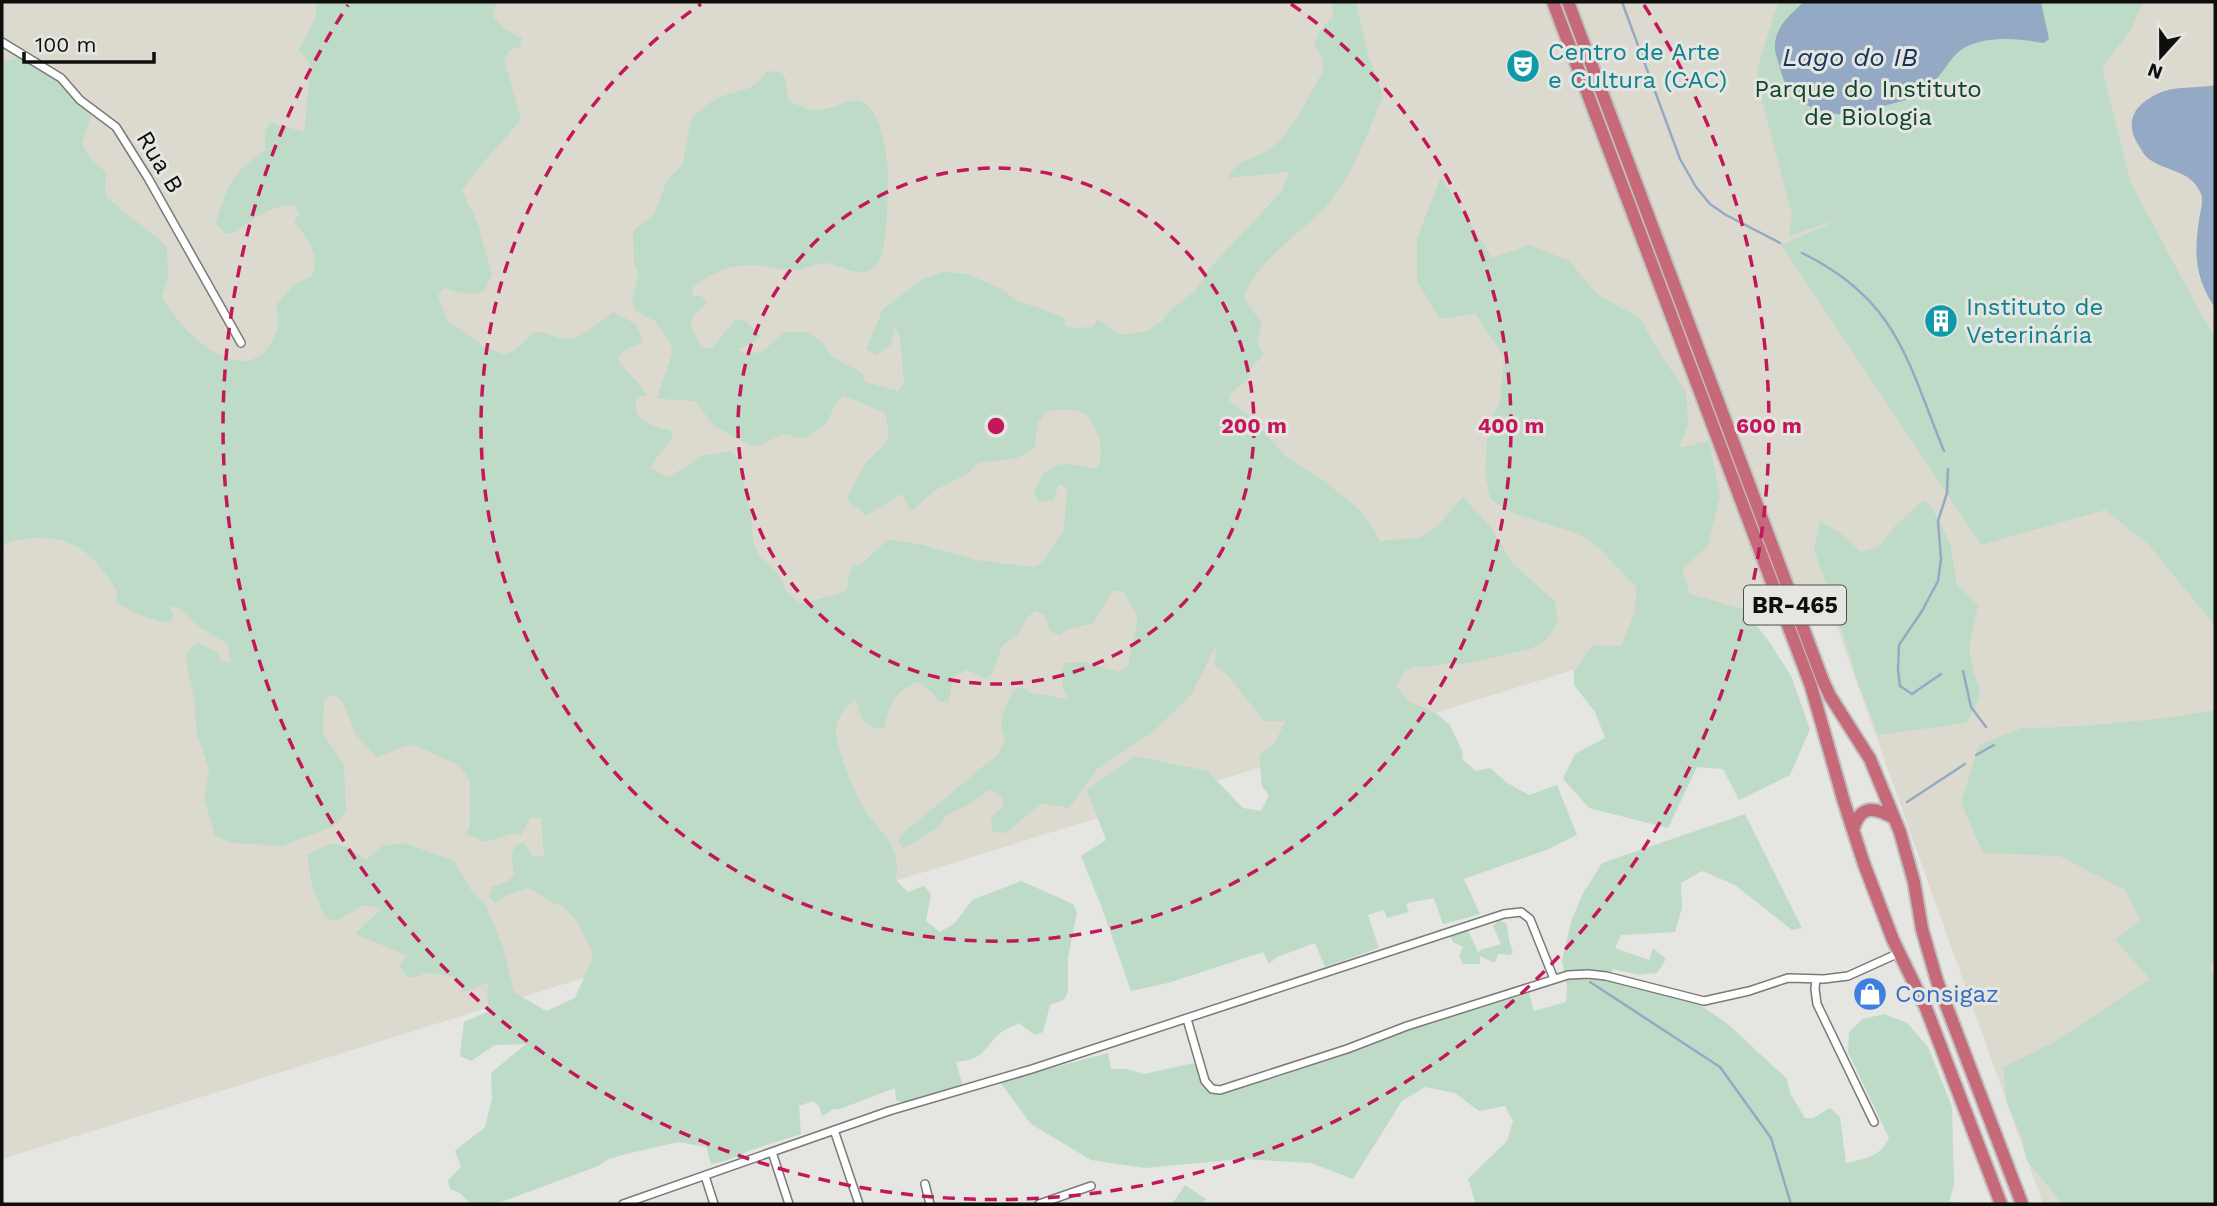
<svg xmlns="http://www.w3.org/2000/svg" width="2217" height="1206" font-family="'Work Sans',sans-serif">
	<rect width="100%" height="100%" fill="#e5e5e1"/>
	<path fill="#dcdacf" d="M 2,2 L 2215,2 L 2215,1204 L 2043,1204 L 1831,610 L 1679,637 L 2,1159 Z"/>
	<path fill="#bedbc8" d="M 315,2 L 500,2 L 495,7 L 493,17 L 506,30 L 522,38 L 520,47 L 510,50 L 504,59 L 521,119 C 502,144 478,165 462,191 L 477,221 L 492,274 L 485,291 C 469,296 459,293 444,288 L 438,295 L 447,320 L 486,348 L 504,354 L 514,351 L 534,332 C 547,331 556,339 568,339 C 580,340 603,319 613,312 L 636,324 L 643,342 L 625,350 L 618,359 C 625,373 639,381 647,395 L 637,397 C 629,419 653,427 671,430 L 672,439 C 665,449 655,457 651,468 L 667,477 L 693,463 L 701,456 L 730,451 L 738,458 L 751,514 L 753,541 L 760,557 L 779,574 L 786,591 L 800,604 L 838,594 L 847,589 L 848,579 L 853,565 L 861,564 L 883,544 L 891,540 L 919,544 L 976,560 L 1033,567 L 1042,563 L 1064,530 L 1067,488 L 1059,484 L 1053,501 L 1039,502 L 1034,494 C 1043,459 1066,461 1096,469 C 1107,457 1097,422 1084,414 C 1073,408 1058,409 1046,412 L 1038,423 L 1035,447 C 1008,468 1001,456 975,465 L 970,472 L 934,491 L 913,510 L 909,509 L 904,497 L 901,494 L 866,516 L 857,507 L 853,506 L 847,497 L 866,463 L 887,442 L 889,432 L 885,413 L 844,396 L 836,403 L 827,423 L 804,439 L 784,434 L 758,446 L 749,445 L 713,425 L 696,402 C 683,399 671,401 657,398 L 672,354 L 671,344 L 655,321 L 635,310 L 632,301 L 638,274 L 634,264 L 633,231 L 654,214 L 667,180 L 682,165 L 692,117 C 699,112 706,105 714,100 C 734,89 751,95 766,72 C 793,67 783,86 789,101 C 796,104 806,109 814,110 C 827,112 851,98 860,101 C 882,107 889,162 888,182 C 887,201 888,245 879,261 C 865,284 842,264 825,263 C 815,263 804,271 794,270 C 778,270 762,264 746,265 C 723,267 712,274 693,287 L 692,296 L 701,296 L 708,302 L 693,316 L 690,325 L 702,348 L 712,348 L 735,320 L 746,321 L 761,335 L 755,342 L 738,349 L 745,355 L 763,351 L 784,332 L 807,332 L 822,342 L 831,356 L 862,373 L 865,382 L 898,391 L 904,382 L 900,337 L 895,327 L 891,345 L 875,355 L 866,349 L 883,309 L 924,278 L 945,272 L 967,274 L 1002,289 L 1016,300 L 1064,317 L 1066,326 L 1075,328 L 1092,327 L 1098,319 L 1119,335 L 1146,331 L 1161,322 L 1173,308 L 1195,291 L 1210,268 L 1282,191 L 1289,172 L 1228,178 C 1238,157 1255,160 1272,147 C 1293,132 1311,92 1324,69 L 1321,54 L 1314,46 L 1319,32 L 1333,16 L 1332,2 L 1356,2 L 1368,54 L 1383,96 C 1369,128 1357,165 1336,194 C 1314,225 1252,262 1244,299 L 1262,323 L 1257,342 L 1264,354 L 1250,369 L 1248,379 L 1231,393 L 1229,401 L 1252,418 L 1286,457 L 1326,482 L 1362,512 L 1381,542 C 1394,537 1409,541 1421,537 C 1437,530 1451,510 1463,497 L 1489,525 L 1514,565 L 1555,601 L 1558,623 L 1547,639 L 1531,649 L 1463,664 L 1442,664 L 1424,668 L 1415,666 L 1405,671 L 1396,686 L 1410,702 L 1436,713 L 1450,725 L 1462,751 L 1463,760 L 1476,771 L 1490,768 L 1506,782 L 1529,795 L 1557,785 L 1577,835 L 1549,849 L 1464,879 L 1480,914 L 1443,924 L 1434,898 L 1408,903 L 1406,904 L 1409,912 L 1387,918 L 1384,910 L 1368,915 L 1379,948 L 1325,967 L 1315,943 L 1277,957 L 1269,964 L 1263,952 L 1168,983 L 1131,991 L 1102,908 L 1081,856 L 1106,840 L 1087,790 L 1135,756 L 1207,771 L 1243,808 L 1261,811 L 1269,795 L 1262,786 L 1259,755 L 1275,743 L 1285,721 L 1264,721 L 1228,676 L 1214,665 L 1217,644 L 1191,695 L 1154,731 L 1097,769 L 1069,808 L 1041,803 L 1006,833 L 992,831 L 991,817 L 1003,807 L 1004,801 L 998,793 L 989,790 L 970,804 L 945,816 L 939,827 L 904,848 L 898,841 L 901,835 L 999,753 L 1005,738 C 996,720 1006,707 1013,691 L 1022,687 L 1031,693 L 1068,699 C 1062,687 1059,676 1065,663 L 1083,662 L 1119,672 L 1128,666 L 1138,617 L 1123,592 L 1113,590 L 1093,623 L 1066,630 L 1060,635 L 1051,632 L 1044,614 L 1035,611 L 1027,618 L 1018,634 L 1002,646 L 993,672 L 986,679 L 967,670 L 954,676 L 948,703 L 938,701 L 933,693 L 918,682 C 892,693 892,702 884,728 C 864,730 859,716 856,699 C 845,708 838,715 836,729 C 834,741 855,794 862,805 C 879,836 902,839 896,880 L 908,892 L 924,886 L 931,894 L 926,921 L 940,932 L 955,923 L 972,900 L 1021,881 L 1073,904 L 1077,912 L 1068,957 L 1068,991 L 1064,1000 L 1050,1005 L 1043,1032 L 1035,1035 L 1019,1023 C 1011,1027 1000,1031 994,1039 C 981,1055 978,1060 956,1062 L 963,1086 C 947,1091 910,1108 896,1100 L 895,1088 L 840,1109 L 834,1109 L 822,1116 L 819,1106 L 813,1101 L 799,1106 L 801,1134 L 751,1150 L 725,1161 L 711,1164 L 706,1147 L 678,1142 L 622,1155 L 607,1160 L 598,1166 L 496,1204 L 471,1204 L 460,1193 L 450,1189 L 448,1180 L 461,1167 L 455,1151 L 485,1127 L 492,1098 L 491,1073 L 526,1044 L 495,1045 L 471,1061 L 460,1056 L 464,1022 L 489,1011 L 487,992 L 490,982 L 464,992 L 456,977 L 423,972 L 418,977 L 407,977 L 400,966 L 406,955 L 355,934 L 381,909 L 363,905 L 337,921 L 325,918 L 312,885 L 307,855 L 332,843 L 350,848 L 366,860 L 382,846 L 405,843 L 454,861 L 471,890 L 485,904 L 501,941 L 514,992 L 546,1011 L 575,998 L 592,960 L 592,951 L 576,920 L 562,905 L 553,903 L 528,888 L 510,894 L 494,903 L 489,896 L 492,887 L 508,882 L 514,874 L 511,854 L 515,846 L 523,842 L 534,857 L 544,856 L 541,819 L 531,817 L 521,835 L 511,834 L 485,842 L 465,834 L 470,826 L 470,780 L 458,765 L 412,744 L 377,757 L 356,735 L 342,700 L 334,695 L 324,698 L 323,734 L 344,764 L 346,812 L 335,826 L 282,846 L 233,843 L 215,836 L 204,799 L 209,769 L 196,731 L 195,703 L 185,656 L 190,648 L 198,643 L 217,652 L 222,661 L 231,663 L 228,644 L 202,629 L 180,609 L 169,606 L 173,614 L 172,623 C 154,622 131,612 116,602 L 118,593 C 109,578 97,560 82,550 C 61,534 25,536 2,545 L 2,62 L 22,57 L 46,68 L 79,92 L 91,116 L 82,143 L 91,160 L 106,172 L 105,189 L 107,198 L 167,246 L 168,276 L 162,296 C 176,327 240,390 269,346 C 279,331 279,323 276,305 L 295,284 L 312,276 C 320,253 308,239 294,222 L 299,214 L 294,205 C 278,204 260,214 247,223 C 234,232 229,242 216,223 C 228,185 231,173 265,150 L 265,132 L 270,122 L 304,132 L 311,65 L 299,50 C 305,36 320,17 315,2 Z
		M 1778,2 L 2143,2 L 2131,30 L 2102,67 L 2131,183 L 2202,316 L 2215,336 L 2215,626 L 2148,544 L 2105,510 L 1981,545 L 1781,245 L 1843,218 L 1789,236 L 1792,214 L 1758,87 L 1757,69 Z
		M 1441,177 L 1492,258 L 1530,245 L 1569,261 L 1598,295 L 1640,318 L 1661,355 L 1686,392 L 1688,424 L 1679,448 L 1709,441 L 1720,496 L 1708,546 L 1682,569 L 1690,594 L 1743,609 L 1768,640 L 1791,676 L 1810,729 L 1790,775 L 1739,800 L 1723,769 L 1697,767 L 1668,828 L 1589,808 L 1563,779 L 1575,754 L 1605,738 L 1595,712 L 1574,685 L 1574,671 L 1592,645 L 1621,646 L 1635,612 L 1636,587 L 1599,548 L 1577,533 L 1515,514 L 1491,500 L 1485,474 L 1488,427 L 1500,403 L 1504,356 L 1475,314 L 1440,319 L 1417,281 L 1417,238 Z
		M 1923,500 L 1931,506 L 1950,543 L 1957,585 L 1978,605 C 1975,620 1968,640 1970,655 C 1975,692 1991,685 1966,723 L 1878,735 L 1857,680 L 1836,611 L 1814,550 L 1820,521 L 1839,532 L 1860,552 L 1878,547 L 1895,526 Z
		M 2215,710 L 2215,959 L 2209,968 L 2215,975 L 2215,1204 L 2063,1204 L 2027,1161 L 2022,1138 L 2007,1103 L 2003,1067 L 2051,1044 L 2150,979 L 2115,940 L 2140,920 L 2125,890 L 2060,856 L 1983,853 L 1961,803 L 1979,745 L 2021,728 L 2070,727 L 2158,719 Z
		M 1745,814 L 1802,928 L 1792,930 L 1735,885 L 1702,871 L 1681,883 L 1682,908 L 1675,932 L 1621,935 L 1615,948 L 1649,960 L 1653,948 L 1666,959 L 1657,973 L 1639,975 L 1613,969 L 1608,979 L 1699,1004 L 1729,1025 L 1787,1079 L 1790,1093 L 1805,1118 L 1813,1118 L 1830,1108 L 1840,1117 L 1846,1163 C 1865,1159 1880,1157 1889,1138 L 1848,1052 L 1849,1032 L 1863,1019 L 1884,1014 L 1907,1023 L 1928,1047 L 1952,1107 L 1954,1185 L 1949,1201 L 1965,1204 L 1526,1204 L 1523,1202 L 1517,1204 L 1476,1204 L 1468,1179 L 1507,1141 L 1513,1121 L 1505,1106 L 1479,1111 L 1455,1093 L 1425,1087 L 1402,1101 L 1353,1179 L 1311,1163 L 1241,1159 L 1145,1168 L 1091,1160 L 1031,1124 L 1000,1082 L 1108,1053 L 1111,1069 L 1127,1069 L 1144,1074 L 1194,1063 L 1213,1094 L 1300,1069 L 1424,1024 L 1529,993 L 1534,1011 L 1566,1002 L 1567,986 L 1562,960 L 1571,922 L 1582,895 L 1602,863 Z
		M 1499,920 L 1507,924 L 1509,941 L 1513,952 L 1510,955 L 1498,954 L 1495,963 L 1480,956 L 1480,964 L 1463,964 L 1459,956 L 1463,947 L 1453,942 L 1449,934 L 1467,928 L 1479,954 L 1480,950 L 1501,944 L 1493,926 Z
		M 1185,1185 L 1206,1199 L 1201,1204 L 1172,1204 Z"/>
	<path fill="#94aac4" d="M 1804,2 L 2041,2 L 2049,39 L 2044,43 C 2020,39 1994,36 1970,45 C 1951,52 1945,73 1930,86 C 1917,98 1903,101 1887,105 C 1880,107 1874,111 1867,113 C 1843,119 1803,111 1789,90 C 1782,80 1780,66 1776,55 C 1770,32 1788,16 1804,2 Z
		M 2215,85 L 2215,308 C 2195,277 2194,256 2199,220 C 2200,212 2204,201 2201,194 C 2192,170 2166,172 2149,159 C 2144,155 2142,151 2139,146 C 2124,122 2133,106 2157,94 C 2175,85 2197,89 2215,85 Z"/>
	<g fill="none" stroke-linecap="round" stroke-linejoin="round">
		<path stroke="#94aac4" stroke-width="2.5" d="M 1622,2 L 1680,159 L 1696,187 L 1710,204 L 1726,215 L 1780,243
			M 1802,253 C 1898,300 1907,361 1944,451
			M 1963,671 L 1971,707 L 1986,727
			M 1941,674 L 1912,694 L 1900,686 L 1898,670 L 1899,645 L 1922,611 L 1938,581 L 1941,559 L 1938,521 L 1947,493 L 1948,469
			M 1976,755 L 1994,745
			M 1907,802 L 1965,764
			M 1590,982 L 1720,1067 L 1771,1138 L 1791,1204"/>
		<g stroke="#7a7a76" stroke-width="10">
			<path id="street" d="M 2,42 L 61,78 L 80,100 L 116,127 L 148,178 L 241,343
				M 1816,979 L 1815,989 L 1817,1004 L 1874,1122
				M 1187,1019 L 1205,1081 L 1212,1089 L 1220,1090 L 1347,1049 L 1407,1026 L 1568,975 L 1588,974 L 1606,976 L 1704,1001 L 1749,991 L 1788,978 L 1824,979 L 1848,976 L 1899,953
				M 834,1130 L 859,1204
				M 772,1152 L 789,1204
				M 705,1176 L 714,1204
				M 925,1184 L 930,1204
				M 623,1204 L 889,1111 L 1032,1069 L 1504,914 L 1521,912 L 1530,919 L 1554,979
				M 1039,1204 L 1091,1186"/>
		</g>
		<g stroke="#c0c0c0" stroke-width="16">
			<path id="highway" d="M 1553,2 L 1811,686 L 1844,802 L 1864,864 L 1893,940 L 1926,1008 L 2001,1204
				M 1568,2 L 1823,681 L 1830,696 L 1870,759 L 1900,832 L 1914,882 L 1922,929 L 1937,981 L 2022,1204
				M 1853,830 C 1860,804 1875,807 1894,818"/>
		</g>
		<use href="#street" stroke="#fff" stroke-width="7"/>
		<use href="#highway" stroke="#c66a7a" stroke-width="12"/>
	</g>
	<g fill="none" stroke="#c2185b" stroke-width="3.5" stroke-dasharray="12 9">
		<circle cx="996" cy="426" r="258"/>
		<path d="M1291 4A515 515 0 1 1 701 4"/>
		<path d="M1644 5A773 773 0 1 1 348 5"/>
	</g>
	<defs>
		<g id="theatre-disc" transform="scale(1.75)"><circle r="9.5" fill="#0f9aa8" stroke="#e5e5e1"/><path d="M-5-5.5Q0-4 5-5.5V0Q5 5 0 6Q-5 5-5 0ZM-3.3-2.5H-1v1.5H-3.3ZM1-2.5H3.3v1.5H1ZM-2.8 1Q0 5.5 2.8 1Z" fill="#fff"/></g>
		<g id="building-disc" transform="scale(1.75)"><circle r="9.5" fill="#0f9aa8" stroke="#e5e5e1"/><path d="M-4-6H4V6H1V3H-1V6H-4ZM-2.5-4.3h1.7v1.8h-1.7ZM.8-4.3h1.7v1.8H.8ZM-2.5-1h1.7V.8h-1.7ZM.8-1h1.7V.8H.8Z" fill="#fff"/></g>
		<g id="shop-disc" transform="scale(1.75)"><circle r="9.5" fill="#3f7fe0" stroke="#e5e5e1"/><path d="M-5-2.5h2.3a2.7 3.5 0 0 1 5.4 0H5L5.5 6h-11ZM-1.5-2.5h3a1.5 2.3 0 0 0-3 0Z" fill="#fff"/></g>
	</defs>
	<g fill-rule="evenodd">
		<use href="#theatre-disc" x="1523" y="66"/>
		<use href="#building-disc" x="1941" y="321"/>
		<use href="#shop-disc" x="1870" y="994"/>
	</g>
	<g text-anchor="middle" stroke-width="6" stroke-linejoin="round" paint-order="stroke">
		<rect fill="#e5e5e1" stroke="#4e4e4d" stroke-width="2" x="1744" y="585.5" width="102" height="39" rx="5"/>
		<g font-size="23" font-weight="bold" fill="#0e0e0d">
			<text x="1795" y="613">BR-465</text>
		</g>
		<g font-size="24" fill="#0d838f" stroke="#e5e5e1" text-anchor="start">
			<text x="1548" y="60">Centro de Arte<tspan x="1548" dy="28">e Cultura (CAC)</tspan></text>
			<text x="1966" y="315">Instituto de<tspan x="1966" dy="28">Veterinária</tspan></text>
		</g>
		<g font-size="24" fill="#0e462b" stroke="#e5e5e1">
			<text x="1868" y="97">Parque do Instituto<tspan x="1868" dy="28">de Biologia</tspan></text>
		</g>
		<g font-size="24" fill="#0e0e0d" stroke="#e5e5e1">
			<text transform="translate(160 162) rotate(59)" y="8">Rua B</text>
		</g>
		<g font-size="24" fill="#366cbe" stroke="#e5e5e1" text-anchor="start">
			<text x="1895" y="1002">Consigaz</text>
		</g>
		<g font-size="26" font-style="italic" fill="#15355a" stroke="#e5e5e1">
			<text x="1850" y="66">Lago do IB</text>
		</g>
	</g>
	<circle cx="996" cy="426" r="10" fill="#c2185b" stroke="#e5e5e1" stroke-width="3.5"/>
	<g font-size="21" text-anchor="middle" font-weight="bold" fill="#c2185b" stroke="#e5e5e1" stroke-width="6" stroke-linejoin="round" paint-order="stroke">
		<text x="1254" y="433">200 m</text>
		<text x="1511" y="433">400 m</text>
		<text x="1769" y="433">600 m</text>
	</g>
	<rect width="2217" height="1206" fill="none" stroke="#0e0e0d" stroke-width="7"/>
	<g transform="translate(2161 56) rotate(201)" stroke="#e5e5e1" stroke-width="5" paint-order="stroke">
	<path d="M0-5L12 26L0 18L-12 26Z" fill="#0e0e0d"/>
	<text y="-10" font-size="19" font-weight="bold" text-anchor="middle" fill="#0e0e0d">N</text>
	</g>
	<path d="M24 52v10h130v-10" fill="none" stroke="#0e0e0d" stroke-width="3.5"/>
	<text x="35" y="52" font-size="21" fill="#0e0e0d" stroke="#e5e5e1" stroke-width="5" paint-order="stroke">100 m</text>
</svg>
